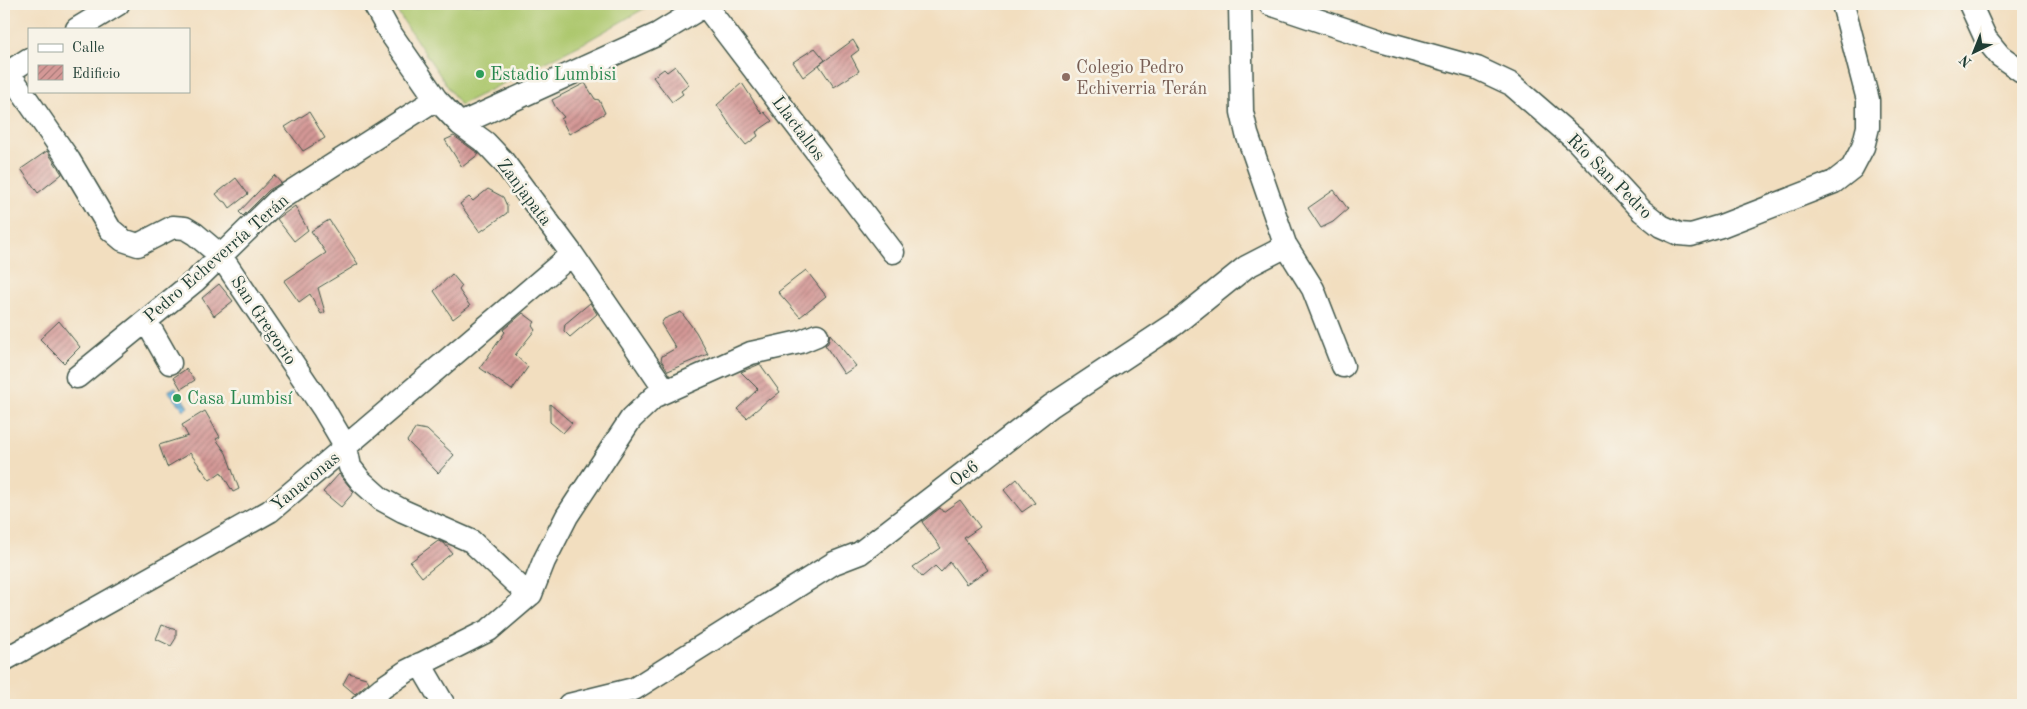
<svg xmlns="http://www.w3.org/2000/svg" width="2027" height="709" font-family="'Old Standard TT',serif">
	<defs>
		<pattern id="water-rules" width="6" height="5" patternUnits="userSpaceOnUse" patternTransform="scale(1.25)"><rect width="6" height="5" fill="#68b2e0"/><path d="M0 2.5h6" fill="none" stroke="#5592b6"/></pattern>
		<pattern id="building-hatch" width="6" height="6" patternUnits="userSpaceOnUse" patternTransform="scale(1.25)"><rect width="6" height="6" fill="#d49896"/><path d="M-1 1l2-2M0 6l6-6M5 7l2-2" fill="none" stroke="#ab7d7b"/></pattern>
	</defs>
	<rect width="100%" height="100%" fill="#f7f3e8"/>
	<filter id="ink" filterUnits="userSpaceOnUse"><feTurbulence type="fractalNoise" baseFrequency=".02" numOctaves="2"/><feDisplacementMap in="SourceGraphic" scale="10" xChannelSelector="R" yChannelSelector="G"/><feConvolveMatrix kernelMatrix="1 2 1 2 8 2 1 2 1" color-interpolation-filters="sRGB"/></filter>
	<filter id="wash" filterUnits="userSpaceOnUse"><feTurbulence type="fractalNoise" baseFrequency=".0096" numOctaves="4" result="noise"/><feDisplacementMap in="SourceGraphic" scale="20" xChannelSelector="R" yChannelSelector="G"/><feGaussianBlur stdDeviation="1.12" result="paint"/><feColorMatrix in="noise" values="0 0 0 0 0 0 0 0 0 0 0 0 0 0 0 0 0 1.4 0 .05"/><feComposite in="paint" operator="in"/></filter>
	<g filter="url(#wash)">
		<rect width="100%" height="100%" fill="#f2debf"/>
		<path fill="#adc86e" stroke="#668251" d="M 392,4 L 652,4 L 584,43 L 460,105 Z"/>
		<path fill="url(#water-rules)" stroke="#44788a" d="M 175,387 L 188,407 L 184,410 L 168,391 Z"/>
		<g id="blocks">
			<path fill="url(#building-hatch)" d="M 853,40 L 859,50 L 851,56 L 859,71 L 834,87 L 819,65 Z
				M 815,48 L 825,60 L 803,77 L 793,62 Z
				M 675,66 L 689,85 L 681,91 L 683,94 L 672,102 L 653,77 L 664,69 L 667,72 Z
				M 585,83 L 595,99 L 599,100 L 605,113 L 569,134 L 561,119 L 564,117 L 556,108 L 552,100 Z
				M 742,83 L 762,114 L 764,112 L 772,121 L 756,132 L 758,136 L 746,145 L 732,128 L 717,105 Z
				M 309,112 L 325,138 L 303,151 L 285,127 Z
				M 454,136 L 479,154 L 462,167 L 445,140 Z
				M 47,151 L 62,174 L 38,193 L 21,169 Z
				M 274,175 L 281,183 L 269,190 L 243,216 L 239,212 Z
				M 236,178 L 248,194 L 230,208 L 226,202 L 222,201 L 216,194 Z
				M 488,189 L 503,197 L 507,206 L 507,213 L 480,232 L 460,204 L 469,197 L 473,201 Z
				M 1334,190 L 1348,209 L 1333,222 L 1321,228 L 1308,208 Z
				M 295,206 L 308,230 L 294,241 L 277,219 Z
				M 329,220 L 358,264 L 318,288 L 325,312 L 321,314 L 310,294 L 299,302 L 284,281 L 326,253 L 311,231 Z
				M 806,270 L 826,296 L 800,317 L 778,292 Z
				M 452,274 L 462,286 L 459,290 L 470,306 L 453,319 L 434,291 Z
				M 219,284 L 233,301 L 214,316 L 202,298 Z
				M 590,303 L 597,314 L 570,337 L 564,331 L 565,324 Z
				M 681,312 L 696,332 L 708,354 L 668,371 L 661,360 L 662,356 L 676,348 L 661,324 L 664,319 Z
				M 523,313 L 535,322 L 532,326 L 535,330 L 515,355 L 528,367 L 512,390 L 480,368 L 505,332 L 503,330 Z
				M 59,321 L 80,347 L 64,363 L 40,339 Z
				M 830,334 L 856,366 L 844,374 L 825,345 L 828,343 Z
				M 760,364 L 780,392 L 770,400 L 769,399 L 747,418 L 737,409 L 758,389 L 741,372 Z
				M 186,369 L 195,380 L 181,389 L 174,377 Z
				M 550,404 L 572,423 L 563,433 L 550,422 Z
				M 205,411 L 220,437 L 216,439 L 226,453 L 239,489 L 233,492 L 221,472 L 210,480 L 190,453 L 167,467 L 159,445 L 188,436 L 182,425 Z
				M 416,428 L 427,430 L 454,455 L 438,473 L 407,441 Z
				M 339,474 L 354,492 L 341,507 L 323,492 Z
				M 1017,479 L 1035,503 L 1022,512 L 1004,490 Z
				M 960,500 L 980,527 L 964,538 L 988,570 L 966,584 L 950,562 L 941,572 L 935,566 L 922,577 L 913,567 L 941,548 L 922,522 L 940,508 L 943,512 Z
				M 438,541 L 444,543 L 452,553 L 422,577 L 410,562 Z
				M 162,625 L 176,630 L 176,638 L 171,646 L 156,639 Z
				M 349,673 L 366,678 L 369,682 L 355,694 L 343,684 Z"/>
		</g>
	</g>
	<g filter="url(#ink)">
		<use href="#blocks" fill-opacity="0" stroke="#3f5549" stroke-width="1"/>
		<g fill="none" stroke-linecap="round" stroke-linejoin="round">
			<g stroke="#3f5549" stroke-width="25">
				<path id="minor" d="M 374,4 L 389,31 L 436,99 L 460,124 L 486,143 L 503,161 L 572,254 L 665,390
					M 1240,4 L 1242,112 L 1247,134 L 1285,244 L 1313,289 L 1343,366
					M 1270,4 L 1380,41 L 1477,68 L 1511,84 L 1578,142 L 1642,211 L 1661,226 L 1679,234 L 1691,235 L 1721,226 L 1834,182 L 1852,168 L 1863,147 L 1868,127 L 1868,100 L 1843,4
					M 1970,4 L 1986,39 L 2000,56 L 2023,72
					M 705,5 L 893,252
					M 77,29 L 118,4
					M 8,72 L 69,160 L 110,229 L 123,240 L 138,245 L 173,227 L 185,228 L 195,234 L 220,255 L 323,408 L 346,447 L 350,467 L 361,481 L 381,499 L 403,511 L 471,541 L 520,587 L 531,594
					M 4,75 L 29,59
					M 460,124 L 658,34 L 707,4
					M 146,321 L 170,363
					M 77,377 L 196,280 L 278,200 L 436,99
					M 4,660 L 270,511 L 572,254
					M 420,664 L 444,705
					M 362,705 L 382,688 L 407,671 L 489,630 L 531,594 L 544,561 L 567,516 L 631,419 L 655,396 L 751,353 L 800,342 L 817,335
					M 569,705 L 634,689 L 834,563 L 860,553 L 1051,406 L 1175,324 L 1246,267 L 1277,251 L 1285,244"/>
			</g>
			<use href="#minor" stroke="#fff" stroke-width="22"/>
		</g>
	</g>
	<g fill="#2e9e5b" stroke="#f7f3e8" stroke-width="2">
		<circle cx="480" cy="74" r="5"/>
		<circle cx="177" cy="398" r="5"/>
	</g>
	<circle fill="#8d6e63" stroke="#f7f3e8" stroke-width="2" cx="1066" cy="77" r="5"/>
	<g text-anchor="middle" stroke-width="5" stroke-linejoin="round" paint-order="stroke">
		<g font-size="18" fill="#785e54" stroke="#f7f3e8" text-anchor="start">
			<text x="1076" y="73">Colegio Pedro<tspan x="1076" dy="21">Echiverria Terán</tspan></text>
		</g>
		<g font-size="18" fill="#27864d" stroke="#f7f3e8" text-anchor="start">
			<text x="490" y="80">Estadio Lumbisi</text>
			<text x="187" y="404">Casa Lumbisí</text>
		</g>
		<g font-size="18" fill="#1f3d34" stroke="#f7f3e8">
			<text transform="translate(799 128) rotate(53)" y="6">Llactallos</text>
			<text transform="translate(1610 176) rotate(45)" y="6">Río San Pedro</text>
			<text transform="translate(525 192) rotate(53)" y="6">Zanjapata</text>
			<text transform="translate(216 258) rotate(-41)" y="6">Pedro Echeverría Terán</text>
			<text transform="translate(264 320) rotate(56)" y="6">San Gregorio</text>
			<text transform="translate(964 473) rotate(-37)" y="6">Oe6</text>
			<text transform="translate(305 481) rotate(-39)" y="6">Yanaconas</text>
		</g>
	</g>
	<rect width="2027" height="709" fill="none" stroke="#f7f3e8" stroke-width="20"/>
	<rect x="28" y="28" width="162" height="65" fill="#f7f3e8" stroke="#a1aaa0"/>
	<rect x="38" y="44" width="25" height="8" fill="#ffffff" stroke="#a1aaa0"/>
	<text x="72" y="52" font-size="15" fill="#1f3d34">Calle</text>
	<rect x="38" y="65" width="25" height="15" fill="url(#building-hatch)" stroke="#a1aaa0"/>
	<text x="72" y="78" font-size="15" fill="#1f3d34">Edificio</text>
	<g transform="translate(1974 52) rotate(223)" stroke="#f7f3e8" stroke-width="4" paint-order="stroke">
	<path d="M0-4L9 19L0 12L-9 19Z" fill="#1f3d34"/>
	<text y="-8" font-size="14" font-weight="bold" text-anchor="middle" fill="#1f3d34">N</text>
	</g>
</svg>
